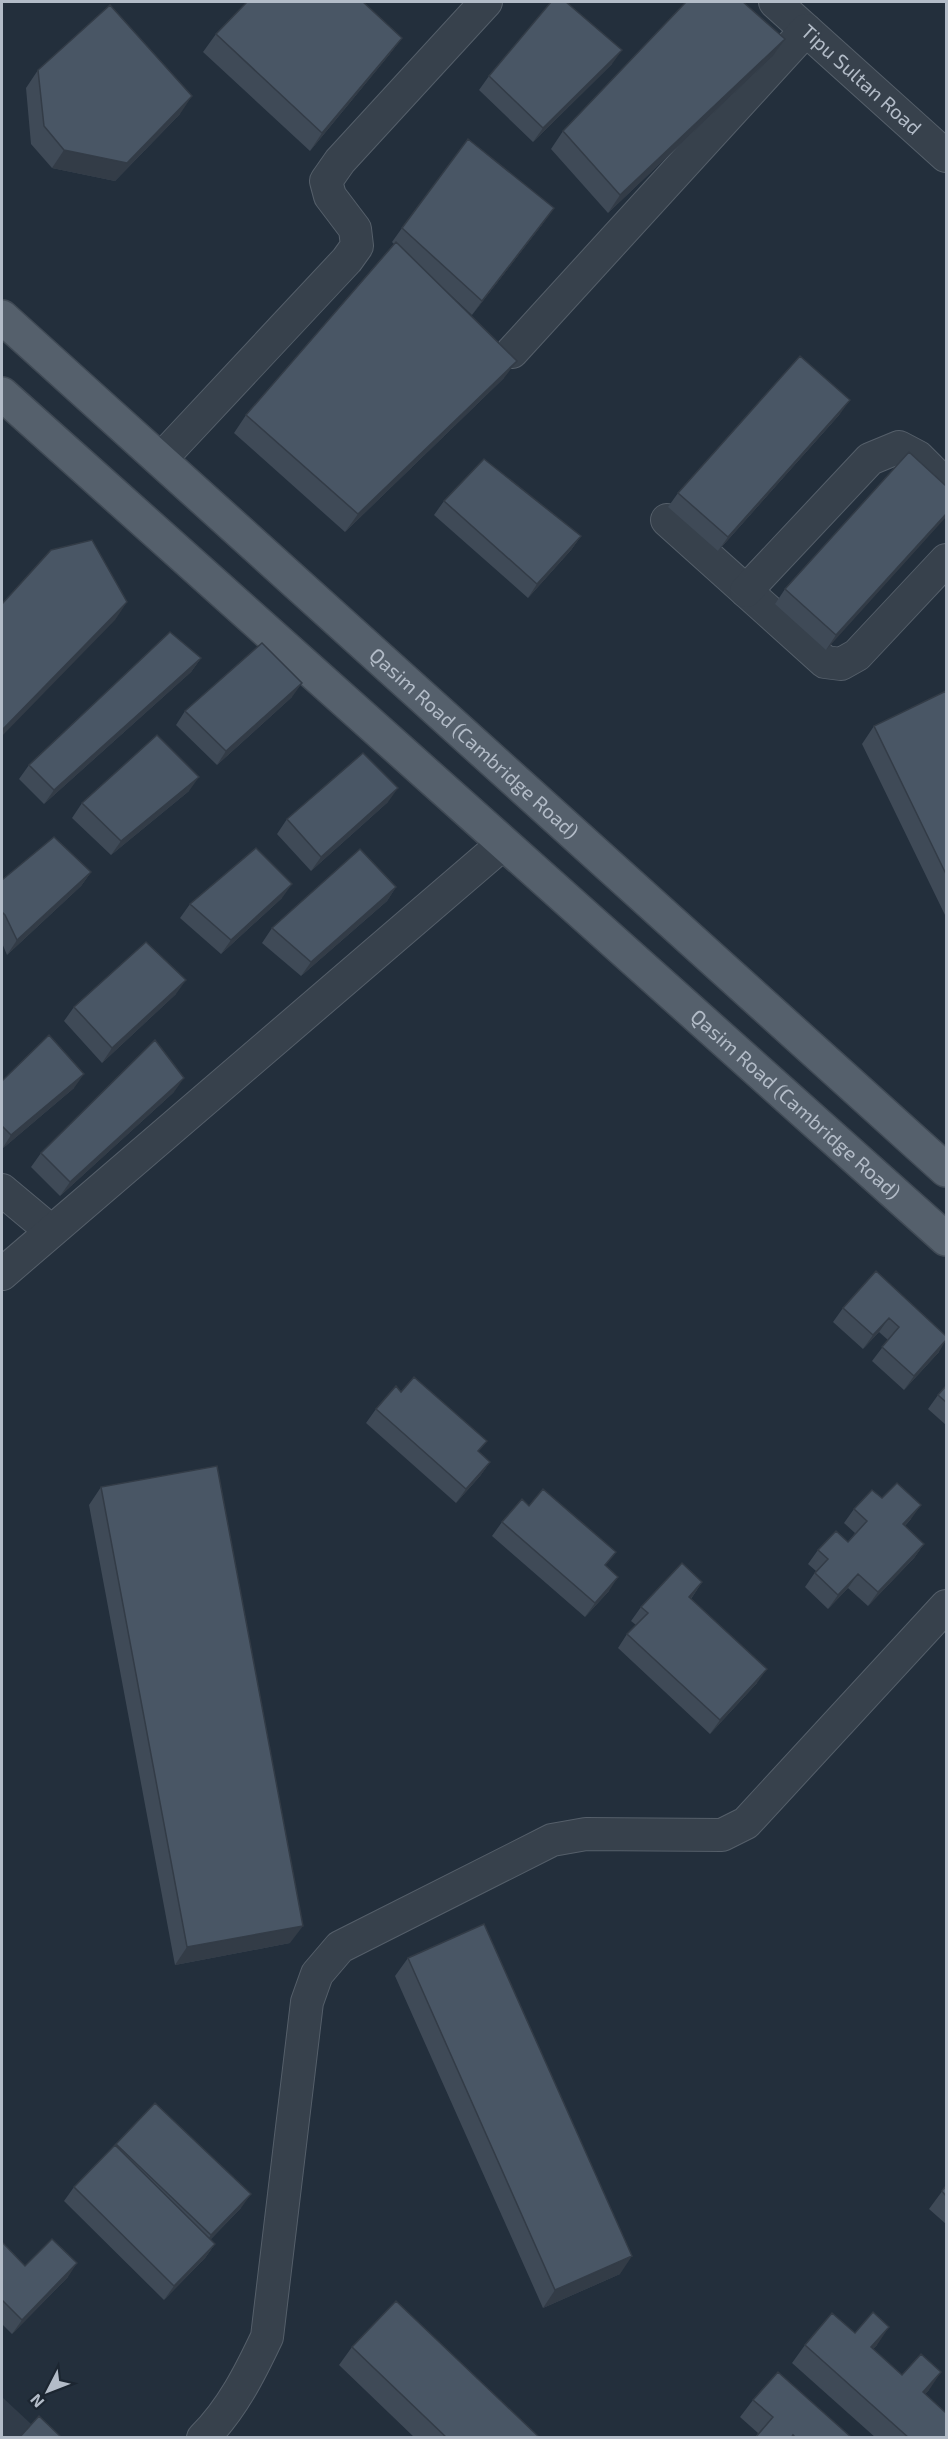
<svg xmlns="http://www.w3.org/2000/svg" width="948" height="2439" font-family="'Exo 2',sans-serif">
	<rect width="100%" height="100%" fill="#232f3c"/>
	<path fill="#313c49" d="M 2,2397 L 45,2437 L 2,2437 Z"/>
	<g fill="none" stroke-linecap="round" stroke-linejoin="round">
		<g stroke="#555f6a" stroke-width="34">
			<g id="minor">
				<path id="s1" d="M 775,2 L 946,156"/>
				<path d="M 512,352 L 806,30"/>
				<path d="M 160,460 L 347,260 L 357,246 L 355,229 L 330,196 L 326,181 L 340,161 L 486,2"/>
				<path d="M 667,520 L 825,662 L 841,664 L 857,655 L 946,560"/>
				<path d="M 746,591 L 870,459 L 899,447 L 918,457 L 946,485"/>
				<path d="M 2,1190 L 51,1231"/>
				<path d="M 2,1274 L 504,843"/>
				<path d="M 203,2438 C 232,2409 250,2373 267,2337 L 307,2002 L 317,1974 L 340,1947 L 552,1840 L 586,1834 L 722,1835 L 746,1823 L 946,1606"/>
			</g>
		</g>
		<g stroke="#404a55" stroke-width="36">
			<g id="major">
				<path id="s2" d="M 2,317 L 946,1170"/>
				<path id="s3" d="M 2,394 L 946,1239"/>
			</g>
		</g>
		<use href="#minor" stroke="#37414c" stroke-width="32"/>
		<use href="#major" stroke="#55606c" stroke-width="33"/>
	</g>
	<path fill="#3f4a57" d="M 216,34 L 402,38 L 389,55 L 310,151 L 203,52 Z
		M 772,57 L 608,213 L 551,149 L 563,131 Z
		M 612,64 L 533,142 L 479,90 L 489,76 Z
		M 38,70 L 180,114 L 115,181 L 52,168 L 31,144 L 26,88 Z
		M 544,222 L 472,315 L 443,288 L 504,378 L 345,532 L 234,433 L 246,415 L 394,244 L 392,242 L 402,228 Z
		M 840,414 L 718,551 L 668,507 L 678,493 Z
		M 946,486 L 826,650 L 775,604 L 785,589 Z
		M 444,501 L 581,536 L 571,550 L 528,598 L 434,515 Z
		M 201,658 L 191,672 L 44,804 L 19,779 L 29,765 Z
		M 946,691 L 946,917 L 862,744 L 874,726 Z
		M 292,697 L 217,765 L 176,725 L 185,711 Z
		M 189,791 L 111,855 L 72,818 L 82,803 Z
		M 388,802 L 311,871 L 277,834 L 287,819 Z
		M 91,872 L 81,886 L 7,955 L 2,943 L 2,880 Z
		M 396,887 L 387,901 L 301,976 L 262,943 L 272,928 Z
		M 282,898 L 221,954 L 180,918 L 190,904 Z
		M 176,994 L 102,1063 L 64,1021 L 74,1007 Z
		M 2,1081 L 74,1088 L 2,1149 Z
		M 174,1092 L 60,1196 L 31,1167 L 41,1153 Z
		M 876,1271 L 939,1352 L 904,1390 L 872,1361 L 888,1340 L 879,1332 L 863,1349 L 833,1322 L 843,1308 Z
		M 946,1386 L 946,1425 L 928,1409 L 938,1395 Z
		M 401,1392 L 479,1452 L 490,1462 L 480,1476 L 456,1503 L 366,1423 L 376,1409 Z
		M 101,1487 L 290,1943 L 175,1965 L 89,1505 Z
		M 882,1498 L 911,1519 L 905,1526 L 924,1544 L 914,1558 L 868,1606 L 848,1588 L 828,1609 L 805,1587 L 816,1571 L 808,1564 L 818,1550 L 848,1542 L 855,1533 L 844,1523 L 854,1509 Z
		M 529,1506 L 606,1566 L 609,1591 L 585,1617 L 492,1536 L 502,1522 Z
		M 702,1582 L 691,1599 L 757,1683 L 710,1734 L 618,1648 L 627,1634 L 636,1625 L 631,1621 L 641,1607 Z
		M 408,1958 L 620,2274 L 543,2308 L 395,1976 Z
		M 116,2144 L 241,2208 L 210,2240 L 215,2244 L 205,2258 L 164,2300 L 64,2201 L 74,2187 Z
		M 946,2186 L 946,2224 L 929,2209 Z
		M 2,2242 L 25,2266 L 68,2277 L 12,2334 L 2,2324 Z
		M 855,2333 L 877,2345 L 873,2349 L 902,2375 L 929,2390 L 925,2394 L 946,2438 L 876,2438 L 792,2363 L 805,2345 Z
		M 352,2347 L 540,2438 L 415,2438 L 339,2365 Z
		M 753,2400 L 852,2438 L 755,2438 L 758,2433 L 740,2417 Z"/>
	<path fill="#333c47" d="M 402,38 L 389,55 L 310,151 L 322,133 Z
		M 785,39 L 772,57 L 608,213 L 620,195 Z
		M 622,50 L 612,64 L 533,142 L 543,128 Z
		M 192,96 L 180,114 L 115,181 L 52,168 L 64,150 Z
		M 554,208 L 544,222 L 472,315 L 482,301 Z
		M 517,361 L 504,378 L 345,532 L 358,514 Z
		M 850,400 L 840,414 L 718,551 L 728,537 Z
		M 946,514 L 946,517 L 826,650 L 836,635 Z
		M 581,536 L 571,550 L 528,598 L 537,584 Z
		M 127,602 L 115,620 L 2,736 L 2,730 Z
		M 201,658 L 191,672 L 44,804 L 54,790 Z
		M 302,683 L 292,697 L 217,765 L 226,751 Z
		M 199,777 L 189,791 L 111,855 L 121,841 Z
		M 398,788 L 388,802 L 311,871 L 321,857 Z
		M 91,872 L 81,886 L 7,955 L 17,940 Z
		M 292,884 L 282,898 L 221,954 L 231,940 Z
		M 396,887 L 387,901 L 301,976 L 311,962 Z
		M 186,980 L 176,994 L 102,1063 L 112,1048 Z
		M 84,1074 L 74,1088 L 2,1149 L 11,1135 Z
		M 184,1078 L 174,1092 L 60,1196 L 70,1182 Z
		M 889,1318 L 879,1332 L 863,1349 L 873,1335 Z
		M 946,1340 L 939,1352 L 904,1390 L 914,1376 Z
		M 490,1462 L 480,1476 L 456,1503 L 466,1489 Z
		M 921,1505 L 911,1519 L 893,1538 L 903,1524 Z
		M 924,1544 L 914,1558 L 868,1606 L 878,1592 Z
		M 858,1574 L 848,1588 L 828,1609 L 838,1595 Z
		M 618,1577 L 609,1591 L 585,1617 L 595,1603 Z
		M 702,1582 L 692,1597 L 679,1611 L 689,1597 Z
		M 767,1669 L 757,1683 L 710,1734 L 720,1720 Z
		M 303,1926 L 290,1943 L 175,1965 L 187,1947 Z
		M 251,2194 L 241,2208 L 201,2249 L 211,2235 Z
		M 215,2244 L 205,2258 L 164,2300 L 174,2286 Z
		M 632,2256 L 620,2274 L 543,2308 L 555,2290 Z
		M 77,2263 L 68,2277 L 12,2334 L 22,2320 Z
		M 889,2327 L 877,2345 L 859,2365 L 871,2347 Z
		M 941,2372 L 929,2390 L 911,2410 L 923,2392 Z"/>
	<path fill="#495665" stroke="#333c47" stroke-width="1.5" d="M 247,2 L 363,2 L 402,38 L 322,133 L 216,34 Z
		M 551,2 L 566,2 L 622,50 L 543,128 L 489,76 Z
		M 686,2 L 743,2 L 785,39 L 620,195 L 563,131 Z
		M 110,5 L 192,96 L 127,163 L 64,150 L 44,126 L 38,70 Z
		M 468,139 L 554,208 L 482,301 L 402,228 Z
		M 396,242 L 517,361 L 358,514 L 246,415 Z
		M 800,356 L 850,400 L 728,537 L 678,493 Z
		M 909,452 L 946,486 L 946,514 L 836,635 L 785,589 Z
		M 484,459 L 581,536 L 537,584 L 444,501 Z
		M 92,540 L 127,602 L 2,730 L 2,604 L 51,550 Z
		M 170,632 L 201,658 L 54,790 L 29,765 Z
		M 262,643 L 302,683 L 226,751 L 185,711 Z
		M 946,691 L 946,874 L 874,726 Z
		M 157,735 L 199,777 L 121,841 L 82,803 Z
		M 363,753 L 398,788 L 321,857 L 287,819 Z
		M 54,837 L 91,872 L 17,940 L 5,915 L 2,912 L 2,880 Z
		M 256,848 L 292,884 L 231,940 L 190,904 Z
		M 360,849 L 396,887 L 311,962 L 272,928 Z
		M 146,942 L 186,980 L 112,1048 L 74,1007 Z
		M 49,1035 L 84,1074 L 11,1135 L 2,1126 L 2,1081 Z
		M 155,1040 L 184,1078 L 70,1182 L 41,1153 Z
		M 876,1271 L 946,1336 L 946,1340 L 914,1376 L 882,1347 L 899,1327 L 889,1318 L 873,1335 L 843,1308 Z
		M 414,1377 L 487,1441 L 478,1451 L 490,1462 L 466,1489 L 376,1409 L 396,1386 L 401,1392 Z
		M 946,1386 L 946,1402 L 938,1395 Z
		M 217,1466 L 303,1926 L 187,1947 L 101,1487 Z
		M 897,1483 L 921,1505 L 903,1524 L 924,1544 L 878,1592 L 858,1574 L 838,1595 L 815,1573 L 828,1559 L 818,1550 L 836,1531 L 848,1542 L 867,1521 L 854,1509 L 872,1490 L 882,1498 Z
		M 543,1489 L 616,1552 L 605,1565 L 618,1577 L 595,1603 L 502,1522 L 522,1499 L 529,1506 Z
		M 682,1563 L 702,1582 L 689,1597 L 767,1669 L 720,1720 L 627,1634 L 648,1613 L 641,1607 Z
		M 484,1924 L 632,2256 L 555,2290 L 408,1958 Z
		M 155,2103 L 251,2194 L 211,2235 L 116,2144 Z
		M 115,2145 L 215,2244 L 174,2286 L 74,2187 Z
		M 946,2186 L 946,2196 L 942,2191 Z
		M 52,2239 L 77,2263 L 22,2320 L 2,2300 L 2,2242 L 25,2266 Z
		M 396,2301 L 540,2438 L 447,2438 L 352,2347 Z
		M 873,2312 L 889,2327 L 871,2347 L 902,2375 L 921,2354 L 941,2372 L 923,2392 L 946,2413 L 946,2438 L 909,2438 L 805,2345 L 832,2313 L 855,2333 Z
		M 778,2372 L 852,2438 L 796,2438 L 793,2435 L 791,2438 L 755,2438 L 773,2417 L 753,2400 Z
		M 39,2416 L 62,2438 L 19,2438 Z"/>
	<g text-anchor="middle" stroke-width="4.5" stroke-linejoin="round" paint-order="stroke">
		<g font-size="20" fill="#b3bcc8" stroke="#1c2631">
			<text dy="7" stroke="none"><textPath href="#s1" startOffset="116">Tipu Sultan Road</textPath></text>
			<text dy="7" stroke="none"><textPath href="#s2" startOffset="636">Qasim Road (Cambridge Road)</textPath></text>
			<text dy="7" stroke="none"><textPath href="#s3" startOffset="1065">Qasim Road (Cambridge Road)</textPath></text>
		</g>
	</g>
	<rect width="948" height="2439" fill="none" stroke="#b3bcc8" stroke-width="6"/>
	<g transform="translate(48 2391) rotate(228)" stroke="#1c2631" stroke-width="4.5" paint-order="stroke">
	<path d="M0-4.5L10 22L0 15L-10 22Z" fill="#b3bcc8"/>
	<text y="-9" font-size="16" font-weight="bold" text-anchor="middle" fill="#b3bcc8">N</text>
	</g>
</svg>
